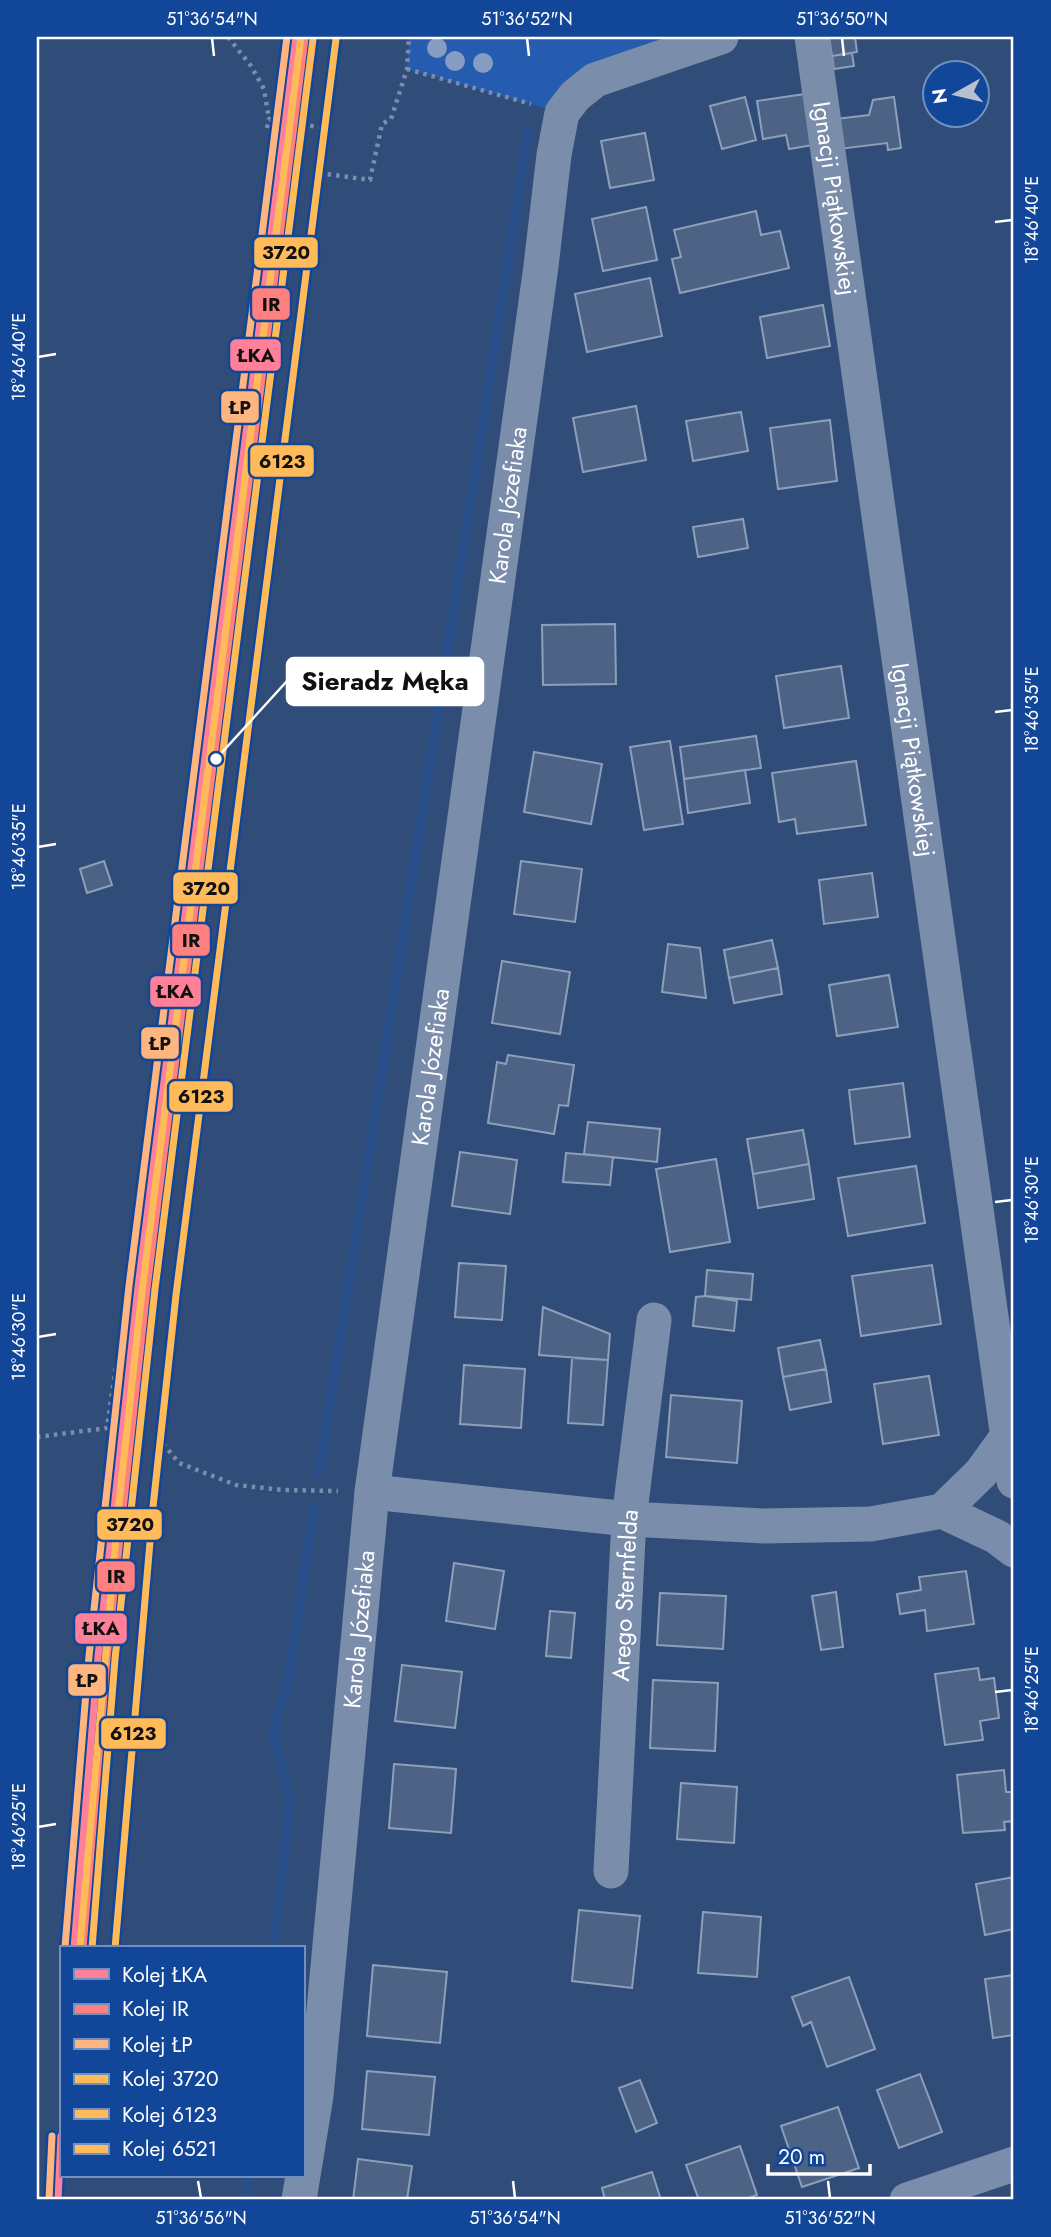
<svg xmlns="http://www.w3.org/2000/svg" width="1051" height="2237" font-family="Jost,sans-serif">
	<rect width="100%" height="100%" fill="#304c79"/>
	<path fill="#265caf" d="M 409,37 L 721,37 L 562,113 L 407,69 Z"/>
	<g fill="none" stroke-linecap="round" stroke-linejoin="round">
		<path stroke="#294f8a" stroke-width="10" d="M 319,1473 C 387,1025 461,579 528,131
			M 274,1948 L 290,1801 L 273,1730 L 288,1682 L 314,1508
			M 245,2200 L 248,2176"/>
	</g>
	<path fill="#4c6386" stroke="#8f9fb9" stroke-width="2" d="M 829,37 L 855,37 L 857,52 L 832,56 Z
		M 852,53 L 854,66 L 834,69 L 832,56 Z
		M 812,93 L 819,144 L 789,149 L 786,135 L 763,139 L 757,101 Z
		M 745,97 L 756,140 L 722,149 L 710,106 Z
		M 894,97 L 901,148 L 888,150 L 887,143 L 839,149 L 835,119 L 869,115 L 873,100 Z
		M 645,133 L 654,180 L 610,188 L 601,141 Z
		M 646,207 L 657,260 L 603,271 L 592,219 Z
		M 756,211 L 761,235 L 780,231 L 789,268 L 680,293 L 672,259 L 681,257 L 674,230 Z
		M 650,278 L 662,336 L 587,352 L 575,294 Z
		M 823,305 L 830,346 L 767,358 L 760,317 Z
		M 636,406 L 646,460 L 583,472 L 573,418 Z
		M 741,412 L 748,451 L 693,461 L 686,421 Z
		M 830,420 L 837,481 L 778,489 L 770,428 Z
		M 743,519 L 748,548 L 698,557 L 693,527 Z
		M 615,624 L 616,684 L 543,685 L 542,625 Z
		M 841,666 L 849,718 L 784,728 L 776,676 Z
		M 756,736 L 761,768 L 684,779 L 680,747 Z
		M 670,741 L 683,824 L 644,830 L 630,747 Z
		M 534,752 L 602,764 L 591,824 L 524,812 Z
		M 856,761 L 866,825 L 797,834 L 795,819 L 779,822 L 772,773 Z
		M 745,770 L 750,803 L 688,813 L 684,779 Z
		M 104,861 L 112,885 L 87,893 L 80,869 Z
		M 521,861 L 582,869 L 575,922 L 514,914 Z
		M 872,873 L 878,917 L 824,924 L 819,880 Z
		M 772,940 L 778,968 L 729,978 L 724,950 Z
		M 668,944 L 700,948 L 706,998 L 662,992 Z
		M 502,961 L 570,972 L 560,1034 L 492,1023 Z
		M 778,968 L 782,994 L 734,1003 L 729,978 Z
		M 889,975 L 898,1027 L 837,1036 L 829,985 Z
		M 508,1055 L 574,1065 L 568,1106 L 559,1105 L 554,1134 L 488,1123 L 497,1062 L 506,1064 Z
		M 903,1083 L 910,1137 L 855,1144 L 849,1090 Z
		M 588,1122 L 660,1129 L 657,1162 L 584,1154 Z
		M 803,1130 L 809,1164 L 753,1174 L 747,1139 Z
		M 460,1152 L 517,1160 L 510,1214 L 452,1206 Z
		M 566,1153 L 613,1157 L 610,1185 L 563,1182 Z
		M 716,1159 L 730,1242 L 670,1252 L 656,1169 Z
		M 809,1164 L 814,1199 L 758,1208 L 753,1174 Z
		M 916,1166 L 925,1223 L 848,1236 L 838,1178 Z
		M 459,1263 L 506,1266 L 502,1320 L 455,1317 Z
		M 932,1265 L 941,1324 L 861,1336 L 852,1276 Z
		M 707,1270 L 753,1274 L 751,1300 L 705,1296 Z
		M 705,1296 L 737,1301 L 734,1331 L 693,1326 L 696,1297 Z
		M 543,1307 L 610,1334 L 608,1360 L 539,1355 Z
		M 820,1340 L 826,1369 L 783,1377 L 778,1348 Z
		M 572,1358 L 608,1360 L 603,1425 L 568,1423 Z
		M 464,1365 L 525,1369 L 521,1428 L 460,1424 Z
		M 826,1369 L 831,1402 L 790,1410 L 783,1377 Z
		M 929,1376 L 939,1435 L 883,1444 L 874,1384 Z
		M 671,1395 L 742,1401 L 737,1463 L 666,1457 Z
		M 454,1563 L 504,1571 L 495,1629 L 446,1621 Z
		M 966,1571 L 974,1624 L 927,1631 L 925,1610 L 900,1614 L 897,1594 L 921,1590 L 919,1577 Z
		M 836,1592 L 843,1647 L 821,1650 L 812,1596 Z
		M 660,1593 L 726,1596 L 723,1649 L 657,1645 Z
		M 550,1611 L 575,1613 L 571,1658 L 546,1656 Z
		M 402,1665 L 462,1672 L 455,1728 L 395,1721 Z
		M 978,1668 L 980,1680 L 994,1678 L 999,1718 L 980,1721 L 983,1740 L 945,1745 L 935,1674 Z
		M 653,1680 L 718,1683 L 715,1751 L 650,1748 Z
		M 394,1764 L 456,1769 L 451,1833 L 389,1828 Z
		M 1004,1770 L 1006,1792 L 1014,1792 L 1014,1821 L 1004,1822 L 1005,1830 L 963,1833 L 957,1775 Z
		M 681,1783 L 737,1787 L 734,1843 L 677,1839 Z
		M 1014,1877 L 1014,1929 L 985,1935 L 976,1884 Z
		M 579,1910 L 640,1916 L 632,1988 L 572,1981 Z
		M 703,1912 L 761,1917 L 757,1977 L 698,1973 Z
		M 373,1965 L 447,1972 L 440,2043 L 367,2036 Z
		M 1014,1975 L 1014,2035 L 993,2038 L 985,1979 Z
		M 849,1977 L 875,2049 L 827,2067 L 811,2022 L 803,2026 L 792,1997 Z
		M 367,2071 L 435,2077 L 429,2135 L 362,2129 Z
		M 920,2074 L 942,2132 L 899,2148 L 877,2090 Z
		M 640,2080 L 657,2123 L 636,2132 L 619,2088 Z
		M 838,2107 L 859,2168 L 802,2187 L 781,2126 Z
		M 740,2146 L 757,2195 L 743,2200 L 699,2200 L 686,2165 Z
		M 358,2159 L 412,2166 L 407,2200 L 353,2200 Z
		M 652,2172 L 661,2200 L 605,2200 L 602,2188 Z"/>
	<g fill="none" stroke-linecap="round" stroke-linejoin="round">
		<path stroke="#7a8dab" stroke-width="4.5" stroke-dasharray="3.5 5" stroke-linecap="butt" d="M 228,37 L 251,66 L 264,89 L 269,119
			M 407,69 L 531,104
			M 267,128 L 269,119 L 324,128 L 319,173 L 370,180 L 382,124 L 391,119 L 407,69 L 409,37
			M 166,1368 L 161,1441 L 179,1463 L 236,1485 L 284,1490 L 338,1491
			M 37,1437 L 107,1428 L 116,1366"/>
		<g stroke="#7a8dab" stroke-width="35">
			<path id="s1" d="M 812,37 L 1014,1481"/>
			<path d="M 372,1492 L 629,1519 L 765,1526 L 871,1524 L 942,1511 L 981,1473 L 1007,1437"/>
			<path d="M 942,1511 L 997,1537 L 1014,1550"/>
			<path id="s2" d="M 611,1871 L 629,1519 L 654,1320"/>
			<path id="s3" d="M 299,2200 L 316,2096 L 372,1492 L 541,266 L 554,155 L 562,113 L 575,96 L 595,80 L 721,37"/>
			<path d="M 907,2200 L 1014,2164"/>
		</g>
		<g stroke="#114698" stroke-width="12">
			<path id="rail-1" d="M 74,1948 L 98,1657 L 138,1287 L 296,37
				M 58,2200 L 61,2136"/>
		</g>
		<g stroke="#114698" stroke-width="12">
			<path id="rail-2" d="M 83,1948 L 107,1658 L 147,1288 L 305,38"/>
		</g>
		<g stroke="#114698" stroke-width="12">
			<path id="rail-3" d="M 65,1947 L 89,1656 L 129,1286 L 287,37
				M 49,2200 L 52,2136"/>
		</g>
		<g stroke="#114698" stroke-width="12">
			<path id="rail-4" d="M 92,1948 L 115,1659 L 155,1289 L 313,39"/>
		</g>
		<g stroke="#114698" stroke-width="12">
			<path id="rail-5" d="M 115,1948 L 153,1507 L 176,1295 L 336,39"/>
		</g>
		<g stroke="#114698" stroke-width="12">
			<path id="rail-6" d="M 80,1946 L 119,1503 L 142,1291 L 301,37"/>
		</g>
		<use href="#rail-1" stroke="#ff8098" stroke-width="7"/>
		<use href="#rail-2" stroke="#ff8080" stroke-width="7"/>
		<use href="#rail-3" stroke="#ffb580" stroke-width="7"/>
		<use href="#rail-4" stroke="#ffba5a" stroke-width="7"/>
		<use href="#rail-5" stroke="#ffba5a" stroke-width="7"/>
		<use href="#rail-6" stroke="#ffba5a" stroke-width="7"/>
	</g>
	<g fill="#859dc2">
		<circle cx="437" cy="48" r="10"/>
		<circle cx="455" cy="61" r="10"/>
		<circle cx="483" cy="63" r="10"/>
	</g>
	<path fill="none" stroke="#fff" stroke-width="2.5" d="M 212,38 L 214,56M 527,38 L 529,56M 842,38 L 844,56M 995,222 L 1012,220M 38,357 L 56,354M 995,712 L 1012,710M 38,847 L 56,844M 995,1202 L 1012,1200M 38,1337 L 56,1334M 995,1692 L 1012,1690M 38,1827 L 56,1824M 198,2181 L 201,2198M 513,2181 L 515,2198M 828,2181 L 830,2198"/>
	<g text-anchor="middle" stroke-width="5" stroke-linejoin="round" paint-order="stroke">
		<g font-size="24" fill="#fff" stroke="#114698">
			<text dy="8" stroke="none"><textPath href="#s1" startOffset="163">Ignacji Piątkowskiej</textPath></text>
			<text dy="8" stroke="none"><textPath href="#s3" startOffset="1708">Karola Józefiaka</textPath></text>
			<text dy="8" stroke="none"><textPath href="#s1" startOffset="730">Ignacji Piątkowskiej</textPath></text>
			<text dy="8" stroke="none"><textPath href="#s3" startOffset="1141">Karola Józefiaka</textPath></text>
			<text dy="8" stroke="none"><textPath href="#s2" startOffset="276">Arego Sternfelda</textPath></text>
			<text dy="8" stroke="none"><textPath href="#s3" startOffset="574">Karola Józefiaka</textPath></text>
		</g>
	</g>
	<path fill="none" stroke="#fff" stroke-width="2.5" d="M216 759L287 681"/>
	<circle fill="#fff" stroke="#114698" stroke-width="2.5" cx="216" cy="759" r="7"/>
	<rect fill="#fff" stroke="#fff" stroke-width="2.5" x="287" y="658" width="196" height="47" rx="7"/>
	<g font-size="26" text-anchor="middle" font-weight="bold" fill="#111">
		<text x="385" y="690">Sieradz Męka</text>
	</g>
	<g stroke="#114698" stroke-width="2.5">
		<rect x="253" y="236" width="66" height="33" rx="7" fill="#ffba5a"/>
		<rect x="251" y="287" width="40" height="34" rx="7" fill="#ff8080"/>
		<rect x="229" y="338" width="53" height="34" rx="7" fill="#ff8098"/>
		<rect x="220" y="390" width="40" height="34" rx="7" fill="#ffb580"/>
		<rect x="249" y="444" width="66" height="34" rx="7" fill="#ffba5a"/>
		<rect x="172" y="871" width="67" height="34" rx="7" fill="#ffba5a"/>
		<rect x="171" y="923" width="40" height="34" rx="7" fill="#ff8080"/>
		<rect x="149" y="975" width="53" height="33" rx="7" fill="#ff8098"/>
		<rect x="140" y="1026" width="40" height="34" rx="7" fill="#ffb580"/>
		<rect x="168" y="1080" width="66" height="33" rx="7" fill="#ffba5a"/>
		<rect x="96" y="1508" width="67" height="33" rx="7" fill="#ffba5a"/>
		<rect x="96" y="1560" width="40" height="33" rx="7" fill="#ff8080"/>
		<rect x="74" y="1612" width="54" height="33" rx="7" fill="#ff8098"/>
		<rect x="67" y="1663" width="40" height="34" rx="7" fill="#ffb580"/>
		<rect x="100" y="1717" width="67" height="33" rx="7" fill="#ffba5a"/>
	</g>
	<g font-size="19" text-anchor="middle" font-weight="bold" fill="#111">
		<text x="286" y="259">3720</text>
		<text x="271" y="311">IR</text>
		<text x="256" y="362">ŁKA</text>
		<text x="240" y="414">ŁP</text>
		<text x="282" y="468">6123</text>
		<text x="206" y="895">3720</text>
		<text x="191" y="947">IR</text>
		<text x="175" y="998">ŁKA</text>
		<text x="160" y="1050">ŁP</text>
		<text x="201" y="1103">6123</text>
		<text x="130" y="1531">3720</text>
		<text x="116" y="1583">IR</text>
		<text x="101" y="1635">ŁKA</text>
		<text x="87" y="1687">ŁP</text>
		<text x="133" y="1740">6123</text>
	</g>
	<rect width="1051" height="2237" fill="none" stroke="#114698" stroke-width="77"/>
	<rect x="60" y="1946" width="245" height="231" fill="#114698" stroke="#7090c1" stroke-width="2"/>
	<rect x="74" y="1969" width="35" height="10" fill="#ff8098" stroke="#7090c1" stroke-width="2"/>
	<text x="122" y="1982" font-size="21" fill="#ffffff">Kolej ŁKA</text>
	<rect x="74" y="2004" width="35" height="10" fill="#ff8080" stroke="#7090c1" stroke-width="2"/>
	<text x="122" y="2016" font-size="21" fill="#ffffff">Kolej IR</text>
	<rect x="74" y="2039" width="35" height="10" fill="#ffb580" stroke="#7090c1" stroke-width="2"/>
	<text x="122" y="2052" font-size="21" fill="#ffffff">Kolej ŁP</text>
	<rect x="74" y="2074" width="35" height="10" fill="#ffba5a" stroke="#7090c1" stroke-width="2"/>
	<text x="122" y="2086" font-size="21" fill="#ffffff">Kolej 3720</text>
	<rect x="74" y="2109" width="35" height="10" fill="#ffba5a" stroke="#7090c1" stroke-width="2"/>
	<text x="122" y="2122" font-size="21" fill="#ffffff">Kolej 6123</text>
	<rect x="74" y="2144" width="35" height="10" fill="#ffba5a" stroke="#7090c1" stroke-width="2"/>
	<text x="122" y="2156" font-size="21" fill="#ffffff">Kolej 6521</text>
	<g transform="translate(956 94) rotate(262)"><circle r="33" fill="#114698" stroke="#7090c1" stroke-width="2"/>
	<path d="M0-5L12 26L0 18L-12 26Z" fill="#b7c0d0"/>
	<text y="-10" font-size="19" font-weight="bold" text-anchor="middle" fill="#ffffff">N</text>
	</g>
	<path d="M768 2164v10h102v-10" fill="none" stroke="#ffffff" stroke-width="3.5"/>
	<text x="778" y="2164" font-size="21" fill="#ffffff" stroke="#114698" stroke-width="5" paint-order="stroke">20 m</text>
	<rect x="38" y="38" width="974" height="2160" fill="none" stroke="#fff" stroke-width="2.5"/>
	<g font-size="18" text-anchor="middle" fill="#fff">
		<text x="212" y="25">51°36'54"N</text>
		<text x="527" y="25">51°36'52"N</text>
		<text x="842" y="25">51°36'50"N</text>
		<text transform="translate(1032 220) rotate(-90)" y="6">18°46'40"E</text>
		<text transform="translate(19 357) rotate(-90)" y="6">18°46'40"E</text>
		<text transform="translate(1032 710) rotate(-90)" y="6">18°46'35"E</text>
		<text transform="translate(19 847) rotate(-90)" y="6">18°46'35"E</text>
		<text transform="translate(1032 1200) rotate(-90)" y="6">18°46'30"E</text>
		<text transform="translate(19 1337) rotate(-90)" y="6">18°46'30"E</text>
		<text transform="translate(1032 1690) rotate(-90)" y="6">18°46'25"E</text>
		<text transform="translate(19 1827) rotate(-90)" y="6">18°46'25"E</text>
		<text x="201" y="2224">51°36'56"N</text>
		<text x="515" y="2224">51°36'54"N</text>
		<text x="830" y="2224">51°36'52"N</text>
	</g>
</svg>
